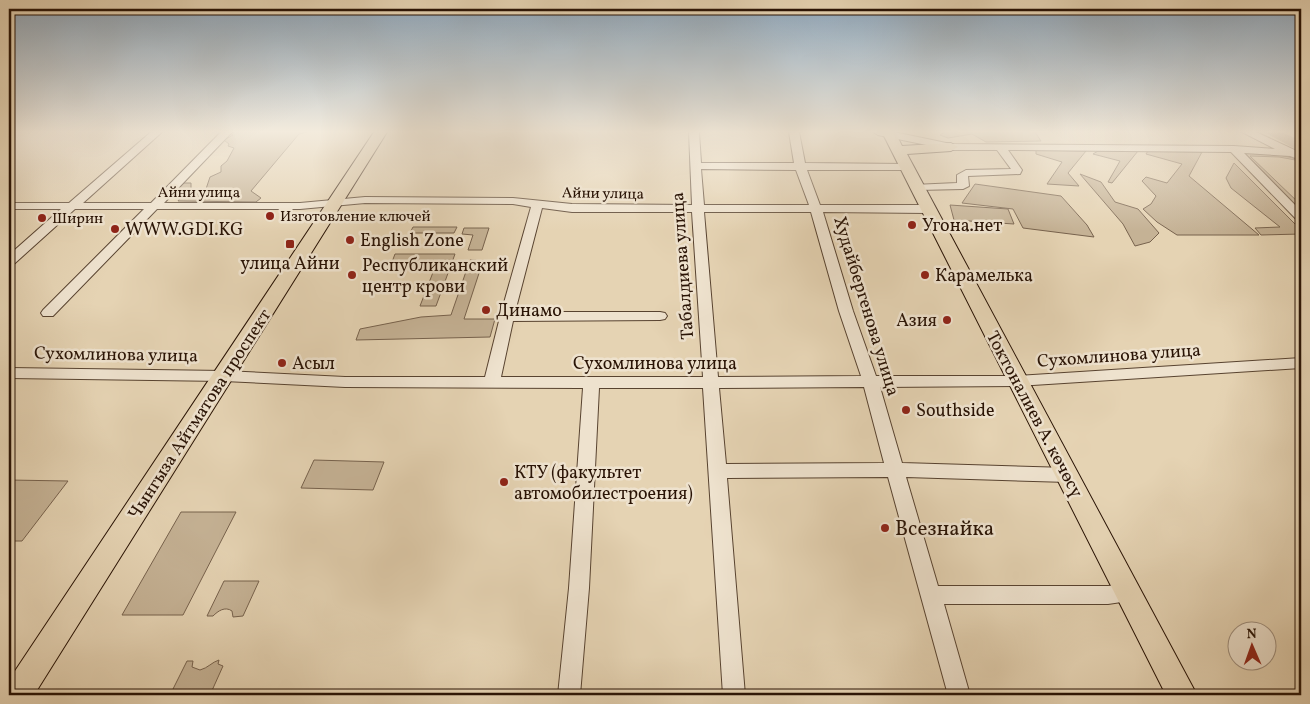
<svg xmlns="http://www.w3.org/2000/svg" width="1310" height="704" font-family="Vollkorn,serif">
	<rect width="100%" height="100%" fill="#e5d3b3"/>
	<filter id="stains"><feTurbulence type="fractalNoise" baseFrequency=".004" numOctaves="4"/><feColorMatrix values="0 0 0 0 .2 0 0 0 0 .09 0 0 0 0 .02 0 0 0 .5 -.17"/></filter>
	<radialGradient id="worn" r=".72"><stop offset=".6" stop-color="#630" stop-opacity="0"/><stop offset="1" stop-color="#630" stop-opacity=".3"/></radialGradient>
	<path fill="#c5b295" stroke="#77624d" d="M 229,132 L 307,132 L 299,134 L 251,191 L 261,198 L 256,202 L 178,201 L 183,194 L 175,189 L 184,183 L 191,183 L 191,189 L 198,191 L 206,189 L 210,177 L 221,172 L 221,166 L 227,161 L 234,148 L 228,146 L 229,144 L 224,140 L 233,135 Z
		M 945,132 L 1035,132 L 1041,141 L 986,142 L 972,134 L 948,138 L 940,135 Z
		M 1036,150 L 1086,151 L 1068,173 L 1079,186 L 1047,184 L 1062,162 L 1036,154 Z
		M 1098,151 L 1138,151 L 1112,183 L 1108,182 L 1120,161 L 1093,154 Z
		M 1148,151 L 1202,152 L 1189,176 L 1259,235 L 1177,235 L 1157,222 L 1143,209 L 1151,204 L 1156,196 L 1142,181 L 1146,177 L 1167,183 L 1182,164 L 1146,154 Z
		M 1241,152 L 1271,153 L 1301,160 L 1301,161 L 1279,157 L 1250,156 L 1301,205 L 1301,212 Z
		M 1234,163 L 1301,230 L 1301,234 L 1261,235 L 1255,228 L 1280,227 L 1231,188 L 1226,178 Z
		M 1080,174 L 1101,182 L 1115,202 L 1138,209 L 1159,233 L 1150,242 L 1135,246 L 1123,224 Z
		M 975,184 L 1061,196 L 1087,225 L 1094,237 L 1023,228 L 1013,209 L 962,203 Z
		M 950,205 L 1008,209 L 1014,224 L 954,220 Z
		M 413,227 L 457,227 L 454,233 L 410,233 Z
		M 464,228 L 489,228 L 482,250 L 468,250 L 473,235 L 462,234 Z
		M 395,254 L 455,254 L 436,306 L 420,306 L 437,262 L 392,262 Z
		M 470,260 L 483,261 L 464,319 L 495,319 L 490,337 L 356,340 L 360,329 L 421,317 L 451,315 Z
		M 314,460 L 384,462 L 373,490 L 301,488 Z
		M 9,480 L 68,481 L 22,541 L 9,541 Z
		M 181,512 L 236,512 L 183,615 L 122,615 Z
		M 224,581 L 259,581 L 243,616 L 233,617 L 232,611 C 225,606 218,611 213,616 L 207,616 Z
		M 219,660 L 218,664 L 223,666 L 210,695 L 170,695 L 187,661 L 193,661 L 192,667 L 200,670 C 208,668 212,662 219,660 Z"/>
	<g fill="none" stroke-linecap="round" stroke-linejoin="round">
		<path fill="#a59278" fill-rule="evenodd" d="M 1264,132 L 1281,132 L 1300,140 L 1301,142 L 1301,152 Z"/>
		<g stroke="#584330" stroke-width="2">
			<path id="minor" d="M 151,132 L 162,132 L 83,203 L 151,203 L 221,132 L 232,132 L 164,203 L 300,203 L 365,197 L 513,198 L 572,204 L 692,205 L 689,132 L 699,132 L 701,163 L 794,163 L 789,132 L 799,132 L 805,163 L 906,164 L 911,167 L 906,170 L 807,170 L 820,205 L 928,205 L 934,209 L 928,213 L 823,212 L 853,311 L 876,376 L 1017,376 L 1301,358 L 1301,368 L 1017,386 L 880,387 L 902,463 L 1068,468 L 1074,470 L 1077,475 L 1074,480 L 1068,482 L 906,477 L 938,586 L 1108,586 L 1128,584 L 1135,586 L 1138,593 L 1135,600 L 1108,604 L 944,604 L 970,695 L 948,695 L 888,477 L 727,478 L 745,695 L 723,695 L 703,388 L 599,388 L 589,588 L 580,695 L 558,695 L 569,588 L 583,388 L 345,387 L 224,381 L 9,378 L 9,368 L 224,371 L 345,377 L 485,377 L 500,317 L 531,207 L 513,204 L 365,203 L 300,209 L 157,209 L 53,316 L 43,316 L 41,313 L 43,310 L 144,209 L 75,209 L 14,264 L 9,265 L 9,255 L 61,209 L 9,209 L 9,203 L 69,203 ZM 701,169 L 796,170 L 809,205 L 704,205 ZM 542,208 L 572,212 L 692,212 L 703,377 L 501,377 L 513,321 L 660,320 L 665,319 L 667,316 L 665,313 L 660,312 L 515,312 ZM 704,212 L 811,212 L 839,311 L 861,376 L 718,377 ZM 864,387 L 884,463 L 726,464 L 719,388 Z
				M 873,132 L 894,132 L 951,144 L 1234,146 L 1275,149 L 1242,132 L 1256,132 L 1301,153 L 1301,160 L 1290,156 L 1244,153 L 1301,211 L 1301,221 L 1297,220 L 1231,152 L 1008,150 L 1022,170 L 1020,174 L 968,176 L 969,186 L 963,189 L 917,190 L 913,189 L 911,187 L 913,185 L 957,183 L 957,175 L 966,170 L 1011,169 L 997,150 L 951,150 L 878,135 Z"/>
		</g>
		<g stroke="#291305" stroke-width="2">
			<path id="major" d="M 374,132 L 387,132 L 34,695 L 9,695 L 9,680 Z
				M 882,132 L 895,132 L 902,146 L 951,143 L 958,147 L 951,151 L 907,154 L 1197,695 L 1166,695 Z"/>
		</g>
		<use href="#minor" fill="#eee2ce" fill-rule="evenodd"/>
		<use href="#major" fill="#e5d3b3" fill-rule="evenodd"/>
	</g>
	<linearGradient id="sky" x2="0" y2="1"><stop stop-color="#8da6bb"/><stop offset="0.57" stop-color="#f3ebdd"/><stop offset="1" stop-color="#f3ebdd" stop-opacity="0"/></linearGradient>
	<rect width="1310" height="231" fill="url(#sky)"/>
	<g fill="#8f2418" stroke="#eee2ce" stroke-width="2">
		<circle cx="270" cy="216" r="5"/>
		<circle cx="42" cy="218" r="5"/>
		<circle cx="912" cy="225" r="5"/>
		<circle cx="115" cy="229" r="5"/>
		<circle cx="350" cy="240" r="5"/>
		<rect x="285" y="239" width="10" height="10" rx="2.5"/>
		<circle cx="352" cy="275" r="5"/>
		<circle cx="925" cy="275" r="5"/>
		<circle cx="486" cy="310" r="5"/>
		<circle cx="947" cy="320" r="5"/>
		<circle cx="282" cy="363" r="5"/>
		<circle cx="906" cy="410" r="5"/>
		<circle cx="504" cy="482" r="5"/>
		<circle cx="885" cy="528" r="5"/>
	</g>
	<g text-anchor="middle" stroke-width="5" stroke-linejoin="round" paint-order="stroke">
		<g font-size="15" fill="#291305" stroke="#eee2ce">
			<text x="199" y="197">Айни улица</text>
			<text transform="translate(603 193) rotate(1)" y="5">Айни улица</text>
		</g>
		<g font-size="15" fill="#291305" stroke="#eee2ce" text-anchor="start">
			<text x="280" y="221">Изготовление ключей</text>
			<text x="52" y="223">Ширин</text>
		</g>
		<g font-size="18" fill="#291305" stroke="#eee2ce" text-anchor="start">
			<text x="922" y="231">Угона.нет</text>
			<text x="125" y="235">WWW.GDI.KG</text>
			<text x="360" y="246">English Zone</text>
			<text x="290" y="269" text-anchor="middle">улица Айни</text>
			<text x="362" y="271">Республиканский<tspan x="362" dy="21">центр крови</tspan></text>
			<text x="935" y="281">Карамелька</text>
			<text x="496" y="316">Динамо</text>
			<text x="937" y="326" text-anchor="end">Азия</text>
			<text x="292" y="369">Асыл</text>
			<text x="916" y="416">Southside</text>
			<text x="514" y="478">КТУ (факультет<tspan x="514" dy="21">автомобилестроения)</tspan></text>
		</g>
		<g font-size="18" fill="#291305" stroke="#eee2ce">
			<text transform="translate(682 266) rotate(-94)" y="6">Табалдиева улица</text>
			<text transform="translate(867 306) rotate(73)" y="6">Худайбергенова улица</text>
			<text transform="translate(116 354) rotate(1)" y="6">Сухомлинова улица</text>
			<text transform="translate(1119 355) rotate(-4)" y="6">Сухомлинова улица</text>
			<text x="655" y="369">Сухомлинова улица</text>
			<text transform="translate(199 414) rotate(-57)" y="6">Чынгыза Айтматова проспект</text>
			<text transform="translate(1035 414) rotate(62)" y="6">Токтоналиев А. көчөсү</text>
		</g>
		<g font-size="21" fill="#291305" stroke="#eee2ce" text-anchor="start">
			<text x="895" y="535">Всезнайка</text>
		</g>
	</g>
	<rect width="1310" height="704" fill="none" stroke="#e5d3b3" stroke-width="30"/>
	<rect x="10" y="10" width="1290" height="684" fill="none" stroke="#291305" stroke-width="2.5"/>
	<rect x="15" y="15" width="1280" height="674" fill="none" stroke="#291305"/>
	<g transform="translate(1252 646) rotate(358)"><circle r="24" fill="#eee2ce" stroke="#9f8f7e"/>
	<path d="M0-4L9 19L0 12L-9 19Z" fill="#8f2418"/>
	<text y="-8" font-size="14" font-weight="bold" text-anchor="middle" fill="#291305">N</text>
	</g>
	<rect width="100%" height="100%" filter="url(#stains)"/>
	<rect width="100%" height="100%" fill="url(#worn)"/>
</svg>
